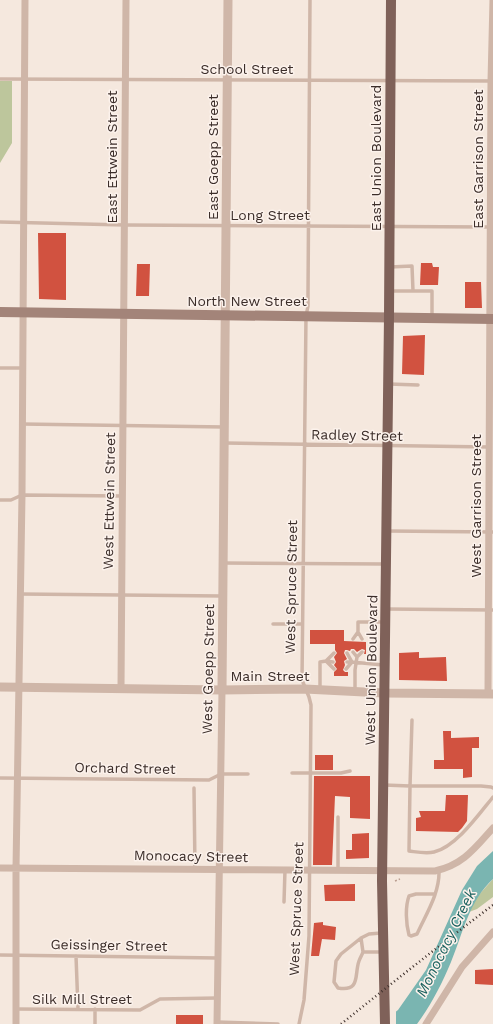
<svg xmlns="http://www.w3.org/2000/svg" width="493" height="1024" font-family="'Work Sans',sans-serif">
	<rect width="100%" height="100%" fill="#f5e8de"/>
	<path fill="#bdc69c" d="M 0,81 L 12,81 L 12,143 L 0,163 Z
		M 493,879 L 493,897 L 477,909 L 469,912 L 477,897 Z"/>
	<path fill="#7ab5b1" d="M 493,851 L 493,879 C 469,901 463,933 451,962 C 442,984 431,1005 417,1024 L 380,1024 L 398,1010 L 426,970 L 462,890 L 477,866 Z"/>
	<path fill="#f5e8de" d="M 396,1009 L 396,1024 L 378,1024 L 379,1022 Z"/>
	<path fill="#d15240" d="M 38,233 L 66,233 L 66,300 L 39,299 Z
		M 421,263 L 432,263 L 433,267 L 439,267 L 438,285 L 420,285 Z
		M 137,264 L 150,264 L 149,296 L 136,296 Z
		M 465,282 L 481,282 L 482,308 L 465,308 Z
		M 425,335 L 424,375 L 402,374 L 403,336 Z
		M 310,630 L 344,630 L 344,641 L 366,642 L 366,654 L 364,654 L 365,650 L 362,649 L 357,652 L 354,649 L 351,649 L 350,651 L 347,650 L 345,650 L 344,653 L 347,659 L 344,661 L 345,665 L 343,670 L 345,672 L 348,672 L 348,676 L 334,676 L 334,672 L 337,669 L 334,665 L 336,662 L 334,657 L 337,653 L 335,650 L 335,644 L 310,644 Z
		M 419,652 L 419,658 L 446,657 L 447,681 L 399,680 L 399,653 Z
		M 443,731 L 451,731 L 451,738 L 479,737 L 479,748 L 472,748 L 472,777 L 463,778 L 463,769 L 434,769 L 434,760 L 444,760 Z
		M 315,755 L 333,755 L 333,770 L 315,770 Z
		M 314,776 L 370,776 L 370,819 L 350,818 L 350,797 L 335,796 L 332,865 L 313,865 Z
		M 446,795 L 468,795 L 467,821 L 462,828 L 458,832 L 416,831 L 416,818 L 421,817 L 419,811 L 445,811 Z
		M 369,833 L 369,858 L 346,859 L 346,850 L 352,850 L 352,834 Z
		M 355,884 L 355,901 L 325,901 L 324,885 Z
		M 323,922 L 323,925 L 336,927 L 335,940 L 322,939 L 319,956 L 311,956 L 314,923 Z
		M 493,969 L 493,985 L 475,984 L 475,970 Z
		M 176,1015 L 203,1015 L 203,1024 L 176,1024 Z"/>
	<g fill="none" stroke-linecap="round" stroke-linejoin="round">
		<path stroke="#bb9f92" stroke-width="1.5" stroke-dasharray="2 2" stroke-linecap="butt" d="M 395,881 L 400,879"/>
		<path stroke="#cfb6a8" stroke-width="3.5" d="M 0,79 L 492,81
			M 0,222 L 125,225 L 490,227
			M 390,267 L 412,266 L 413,291
			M 390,291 L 432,291 L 432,317
			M 0,368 L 22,368
			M 389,384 L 418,385
			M 22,424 L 224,427
			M 225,443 L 489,447
			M 0,500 L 11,500 L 22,495 L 123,496
			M 388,531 L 493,532
			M 223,563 L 385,564
			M 20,594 L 222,596
			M 386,609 L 493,610
			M 273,624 L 302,624
			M 358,632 L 358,622 L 385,622
			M 353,639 L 358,632 L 362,639
			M 353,652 L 357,657 L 355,670 L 355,690
			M 347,653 L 352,662 L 347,662
			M 357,657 L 362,652
			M 333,662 L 326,661 L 334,669
			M 346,669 L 352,662 L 383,665
			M 320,689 L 320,662 L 326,661 L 334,653
			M 292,773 L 341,773 L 350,771
			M 0,778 L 209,780 L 221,774 L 248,774
			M 384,785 L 410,786 L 412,720
			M 194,788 L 195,870
			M 493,788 L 491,787 L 481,786 L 410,786 L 409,851 C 417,852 426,854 434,852 C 456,847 479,814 493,797
			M 338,817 L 338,870
			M 435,894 L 416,894 L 409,896 C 405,907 406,924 409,935 L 411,936 L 417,934 C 426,914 440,893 439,870
			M 284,902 L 285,870
			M 381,933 L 369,934 L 361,938 L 341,954 L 336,961 L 334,982 L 338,988 C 361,992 354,975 359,961 C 360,958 362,955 363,952 L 382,952
			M 361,938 L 363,952
			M 0,955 L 218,958
			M 76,956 L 78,1009
			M 16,1009 L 140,1010 L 160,999 L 217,998
			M 217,1022 L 278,1024
			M 95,1024 L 95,1009
			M 299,1024 L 304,1000 L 309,936 L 311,705 L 309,697 L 302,680 L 306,316 L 308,306 L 308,295 L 310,0"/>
		<path stroke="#cfb6a8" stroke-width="7" d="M 121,688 L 126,0
			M 488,694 L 491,81 L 493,0
			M 0,868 L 435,871 C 463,865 475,848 493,828
			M 16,1024 L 16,868 L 22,495 L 25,0
			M 217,1024 L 222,690
			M 426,1024 L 462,967 L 493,932"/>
		<path stroke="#cfb6a8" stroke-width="9" d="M 0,687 L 222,690 L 305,689 L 384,693 L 493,694
			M 222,690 L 228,0"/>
		<path stroke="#a38479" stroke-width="10" d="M 0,312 L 493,319"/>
		<path stroke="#7f6159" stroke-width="10" d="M 385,1024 L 382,881 L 389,317 L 391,0"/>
		<path stroke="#3b2d29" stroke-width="2.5" stroke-dasharray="1 3" stroke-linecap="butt" d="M 341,1024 C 391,984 441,944 493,905"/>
	</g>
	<g text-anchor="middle" stroke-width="3" stroke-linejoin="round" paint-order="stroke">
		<g font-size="14" fill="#3b2d29" stroke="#fcf2ec">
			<text x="247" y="74">School Street</text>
			<text transform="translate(112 157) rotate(-90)" y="5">East Ettwein Street</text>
			<text transform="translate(213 157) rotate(-90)" y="5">East Goepp Street</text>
			<text transform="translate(376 158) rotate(-90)" y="5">East Union Boulevard</text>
			<text transform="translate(478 159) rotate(-90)" y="5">East Garrison Street</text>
			<text x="270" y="220">Long Street</text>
			<text x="247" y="306">North New Street</text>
			<text transform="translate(357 435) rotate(1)" y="5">Radley Street</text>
			<text transform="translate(109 501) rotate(-89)" y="5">West Ettwein Street</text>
			<text transform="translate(476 506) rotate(-90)" y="5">West Garrison Street</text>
			<text transform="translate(291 587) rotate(-89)" y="5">West Spruce Street</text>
			<text transform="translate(208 669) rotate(-89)" y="5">West Goepp Street</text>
			<text transform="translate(371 670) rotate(-89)" y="5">West Union Boulevard</text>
			<text x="270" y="681">Main Street</text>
			<text transform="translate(125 768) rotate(1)" y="5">Orchard Street</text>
			<text transform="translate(191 856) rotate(1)" y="5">Monocacy Street</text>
			<text transform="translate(296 909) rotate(-88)" y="5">West Spruce Street</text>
			<text transform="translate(109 945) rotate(1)" y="5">Geissinger Street</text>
			<text x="82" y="1004">Silk Mill Street</text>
		</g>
		<g font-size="15" font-style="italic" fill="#1a615e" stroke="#fcf2ec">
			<text transform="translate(446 943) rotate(-64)" y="5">Monocacy Creek</text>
		</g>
	</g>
</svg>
